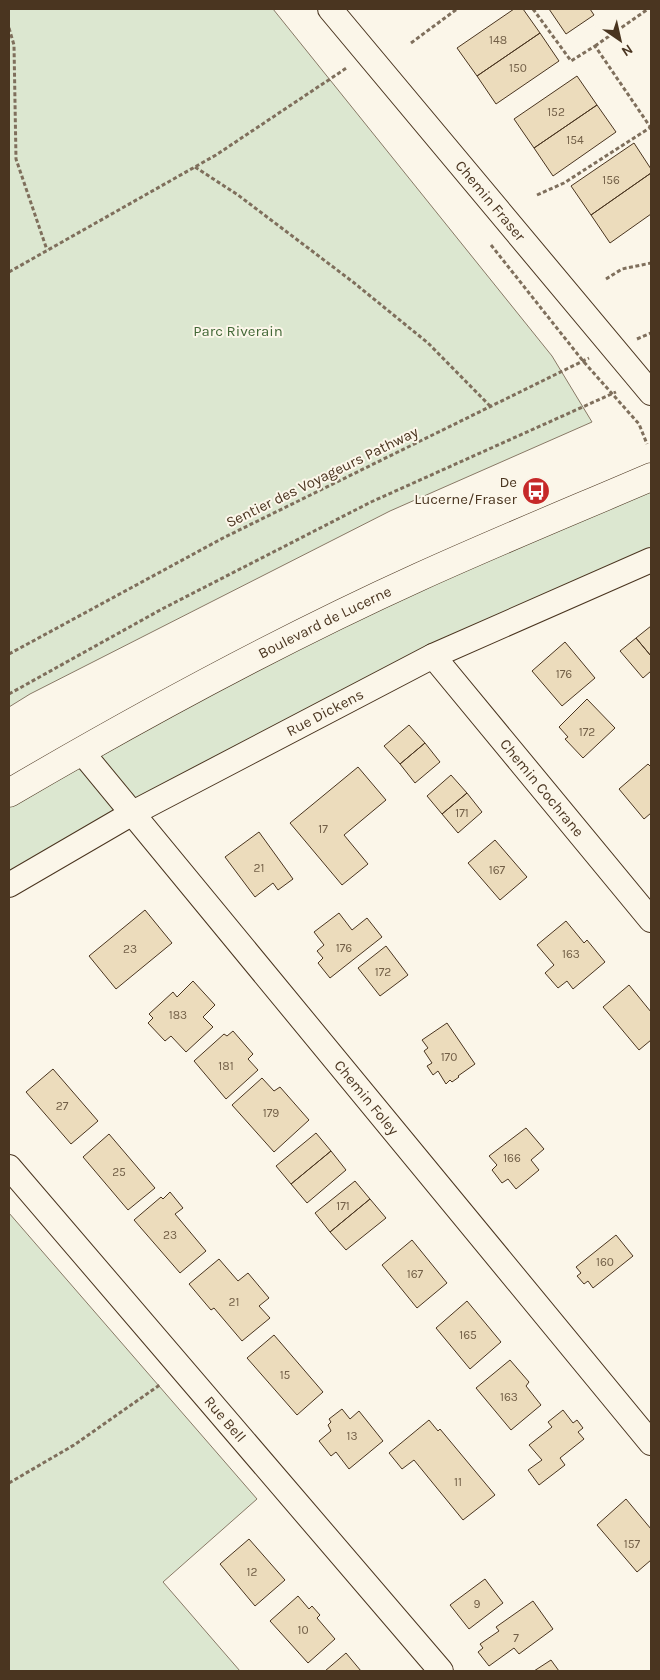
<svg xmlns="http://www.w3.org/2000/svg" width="660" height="1680" font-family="Karla,sans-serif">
	<rect width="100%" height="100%" fill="#fbf6e9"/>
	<path fill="#dce7d0" stroke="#887966" d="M 9,9 L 273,9 L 552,356 L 592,422 L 390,511 L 30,694 L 9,707 Z
		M 651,477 L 651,560 L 530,612 L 9,885 L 9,793 L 81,751 Z
		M 9,1213 L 257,1499 L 163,1582 L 240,1671 L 9,1671 Z"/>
	<path fill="#ecdcbc" stroke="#4a3520" d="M 514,9 L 523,9 L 540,33 L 477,76 L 457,48 Z
		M 549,9 L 590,9 L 594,15 L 566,34 Z
		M 540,33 L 559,61 L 496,104 L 477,76 Z
		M 577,76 L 597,105 L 534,148 L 514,119 Z
		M 597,105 L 616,132 L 553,176 L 534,148 Z
		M 634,143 L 651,169 L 651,173 L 591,215 L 571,186 Z
		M 651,173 L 651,214 L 610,243 L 591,215 Z
		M 651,626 L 651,656 L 636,638 Z
		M 636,638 L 651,656 L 651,671 L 643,678 L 620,651 Z
		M 565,642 L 595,678 L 562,706 L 532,671 Z
		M 587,699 L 615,728 L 583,758 L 565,739 L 568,737 L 559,727 Z
		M 409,725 L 425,743 L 400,764 L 384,746 Z
		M 425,743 L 440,762 L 415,783 L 400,764 Z
		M 648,764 L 651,767 L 651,813 L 644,819 L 619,789 Z
		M 358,767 L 386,800 L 344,835 L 368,864 L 342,885 L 290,823 Z
		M 451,775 L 467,793 L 442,814 L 427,796 Z
		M 467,793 L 482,812 L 458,833 L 442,814 Z
		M 259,832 L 293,879 L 278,890 L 273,883 L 255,897 L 225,857 Z
		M 495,840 L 527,877 L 500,900 L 468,863 Z
		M 145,910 L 172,943 L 116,989 L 89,956 Z
		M 339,913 L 352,930 L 367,918 L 382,937 L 330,978 L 318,963 L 323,958 L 317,951 L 324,945 L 314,932 Z
		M 566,921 L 584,943 L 587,940 L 605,962 L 573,989 L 567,981 L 558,988 L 545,973 L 554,965 L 537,945 Z
		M 386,946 L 408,975 L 380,996 L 358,968 Z
		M 193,981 L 215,1005 L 203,1017 L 213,1027 L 186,1052 L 171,1036 L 165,1041 L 148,1023 L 153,1018 L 149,1014 L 173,992 L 177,997 Z
		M 629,985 L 651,1012 L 651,1040 L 639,1050 L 603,1007 Z
		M 447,1023 L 475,1064 L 458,1076 L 459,1077 L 452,1082 L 450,1080 L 446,1084 L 438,1071 L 433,1075 L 427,1066 L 432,1063 L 424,1051 L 428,1048 L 422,1040 Z
		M 233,1031 L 253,1054 L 248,1059 L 258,1070 L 226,1099 L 194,1061 L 224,1034 L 227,1036 Z
		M 53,1069 L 98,1121 L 71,1144 L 26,1092 Z
		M 262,1078 L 274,1091 L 280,1087 L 309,1120 L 274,1152 L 232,1105 Z
		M 526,1128 L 544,1149 L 531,1160 L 539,1170 L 516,1189 L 508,1179 L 502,1183 L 492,1170 L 497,1165 L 489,1156 Z
		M 316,1133 L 331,1151 L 291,1184 L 276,1166 Z
		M 109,1134 L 155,1188 L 128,1210 L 83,1157 Z
		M 331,1151 L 346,1170 L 307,1203 L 291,1184 Z
		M 355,1181 L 370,1199 L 330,1232 L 315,1213 Z
		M 170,1192 L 183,1208 L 175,1214 L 206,1251 L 180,1273 L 134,1220 L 161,1197 L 163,1199 Z
		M 370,1199 L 386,1218 L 346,1250 L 330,1232 Z
		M 616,1235 L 633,1256 L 593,1288 L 588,1281 L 584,1284 L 577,1276 L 581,1273 L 576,1267 Z
		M 412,1240 L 447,1283 L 417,1308 L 382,1265 Z
		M 219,1259 L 238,1281 L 248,1273 L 269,1298 L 259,1306 L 270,1318 L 242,1341 L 214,1308 L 211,1310 L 189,1284 Z
		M 467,1301 L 501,1342 L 470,1369 L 436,1328 Z
		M 274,1335 L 323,1392 L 297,1415 L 247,1358 Z
		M 510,1360 L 529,1382 L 526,1386 L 541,1405 L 511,1430 L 476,1388 Z
		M 342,1409 L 350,1419 L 359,1411 L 383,1441 L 349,1469 L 336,1452 L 331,1456 L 319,1441 L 331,1431 L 328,1425 L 331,1422 L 329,1419 Z
		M 563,1410 L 573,1423 L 577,1420 L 583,1428 L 578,1432 L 584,1439 L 560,1458 L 565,1465 L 539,1485 L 528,1470 L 542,1460 L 529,1445 L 552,1427 L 548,1422 Z
		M 429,1420 L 438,1431 L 440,1429 L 495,1495 L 463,1520 L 414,1460 L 402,1469 L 389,1453 Z
		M 626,1499 L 651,1529 L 651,1560 L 637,1572 L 597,1525 Z
		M 249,1539 L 285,1580 L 255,1606 L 220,1564 Z
		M 485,1579 L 503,1603 L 469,1629 L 450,1605 Z
		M 298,1596 L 309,1609 L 312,1606 L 320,1615 L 317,1618 L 335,1639 L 308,1663 L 270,1621 Z
		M 533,1601 L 553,1629 L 519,1654 L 514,1648 L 489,1666 L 478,1652 L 483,1648 L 480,1644 L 499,1631 L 496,1627 Z
		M 346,1653 L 361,1671 L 325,1671 Z
		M 551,1660 L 559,1671 L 534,1671 Z"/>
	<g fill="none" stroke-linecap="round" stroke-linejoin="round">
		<g stroke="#4a3520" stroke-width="26">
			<g id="street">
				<path id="s1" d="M 330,9 L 651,393"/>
				<path id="s2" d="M 433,656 L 651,920"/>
				<path id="s3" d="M 81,751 L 651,1443"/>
				<path id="s4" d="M 9,885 L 131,814 L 433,656 L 651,560"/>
				<path id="s5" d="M 9,1167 L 441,1671"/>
			</g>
		</g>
		<g stroke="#4a3520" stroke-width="29">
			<g id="secondary">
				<path id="s6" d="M 9,793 C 142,715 278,641 419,577 C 496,542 574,510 651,477"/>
			</g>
		</g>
		<path stroke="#7f6f5c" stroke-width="3" stroke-dasharray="4 2.5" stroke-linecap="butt" d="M 533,9 L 571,61 L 595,46 L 651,128
			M 9,28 L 14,45 L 16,159 L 47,250
			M 411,43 L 457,9
			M 595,46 L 648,9
			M 195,167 L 238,195 L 353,282 L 428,343 L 491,407
			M 537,195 L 564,183 L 651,127
			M 491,245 L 583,361 L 639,424 L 647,444
			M 9,272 L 216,155 L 348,67
			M 606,279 L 622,269 L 651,263
			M 637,339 L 651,333
			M 9,654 L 223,538 L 589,358
			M 9,694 L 162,609 L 371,502 L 616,392
			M 9,1483 L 74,1445 L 161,1384"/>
		<use href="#street" stroke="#fbf6e9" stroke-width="24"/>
		<use href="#secondary" stroke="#fbf6e9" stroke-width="28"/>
	</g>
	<defs>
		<g id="bus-disc" transform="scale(1.4375)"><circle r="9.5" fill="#c62828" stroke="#fbf6e9"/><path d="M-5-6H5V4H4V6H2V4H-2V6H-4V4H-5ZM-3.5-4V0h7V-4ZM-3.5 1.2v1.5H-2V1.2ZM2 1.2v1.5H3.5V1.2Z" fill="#fff"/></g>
	</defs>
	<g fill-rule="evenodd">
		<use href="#bus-disc" x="536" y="491"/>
	</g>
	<g text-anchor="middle" stroke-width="4" stroke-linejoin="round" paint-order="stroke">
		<g font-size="12" fill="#725f47">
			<text x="498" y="44">148</text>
			<text x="518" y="72">150</text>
			<text x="556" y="116">152</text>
			<text x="575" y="144">154</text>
			<text x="611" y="184">156</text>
			<text x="564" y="678">176</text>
			<text x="587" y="736">172</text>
			<text x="462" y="817">171</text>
			<text x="323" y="833">17</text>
			<text x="259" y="872">21</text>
			<text x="497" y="874">167</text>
			<text x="344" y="952">176</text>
			<text x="130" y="953">23</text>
			<text x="571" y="958">163</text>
			<text x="383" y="976">172</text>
			<text x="178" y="1019">183</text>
			<text x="449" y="1061">170</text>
			<text x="226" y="1070">181</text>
			<text x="62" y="1110">27</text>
			<text x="271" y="1117">179</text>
			<text x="512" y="1162">166</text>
			<text x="119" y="1176">25</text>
			<text x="343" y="1210">171</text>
			<text x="170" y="1239">23</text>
			<text x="605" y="1266">160</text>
			<text x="415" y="1278">167</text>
			<text x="234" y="1306">21</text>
			<text x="468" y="1339">165</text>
			<text x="285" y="1379">15</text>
			<text x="509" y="1401">163</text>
			<text x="352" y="1440">13</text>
			<text x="458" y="1486">11</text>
			<text x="632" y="1548">157</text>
			<text x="252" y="1576">12</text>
			<text x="477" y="1608">9</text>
			<text x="303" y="1634">10</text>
			<text x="516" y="1642">7</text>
		</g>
		<g font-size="15" fill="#4a3520" stroke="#fbf6e9">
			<text dy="5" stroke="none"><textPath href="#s1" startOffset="250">Chemin Fraser</textPath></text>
			<text transform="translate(322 477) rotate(-26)" y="5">Sentier des Voyageurs Pathway</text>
			<text dy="5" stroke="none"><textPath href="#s6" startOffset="359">Boulevard de Lucerne</textPath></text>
			<text dy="5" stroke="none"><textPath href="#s4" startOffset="360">Rue Dickens</textPath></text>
			<text dy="5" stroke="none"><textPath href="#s2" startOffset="171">Chemin Cochrane</textPath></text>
			<text dy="5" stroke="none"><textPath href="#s3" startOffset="449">Chemin Foley</textPath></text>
			<text dy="5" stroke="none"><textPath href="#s5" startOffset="332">Rue Bell</textPath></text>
		</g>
		<g font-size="15" fill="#436837" stroke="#fbf6e9">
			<text x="238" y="336">Parc Riverain</text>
		</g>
		<g font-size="15" fill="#4a3520" stroke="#fbf6e9" text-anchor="end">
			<text x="517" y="487">De<tspan x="517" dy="17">Lucerne/Fraser</tspan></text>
		</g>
	</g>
	<rect width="660" height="1680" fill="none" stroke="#4a3520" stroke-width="20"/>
	<g transform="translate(620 40) rotate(146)" stroke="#fbf6e9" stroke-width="4" paint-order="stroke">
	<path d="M0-4L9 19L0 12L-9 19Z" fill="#4a3520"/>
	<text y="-8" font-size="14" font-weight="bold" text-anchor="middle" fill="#4a3520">N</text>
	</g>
</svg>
